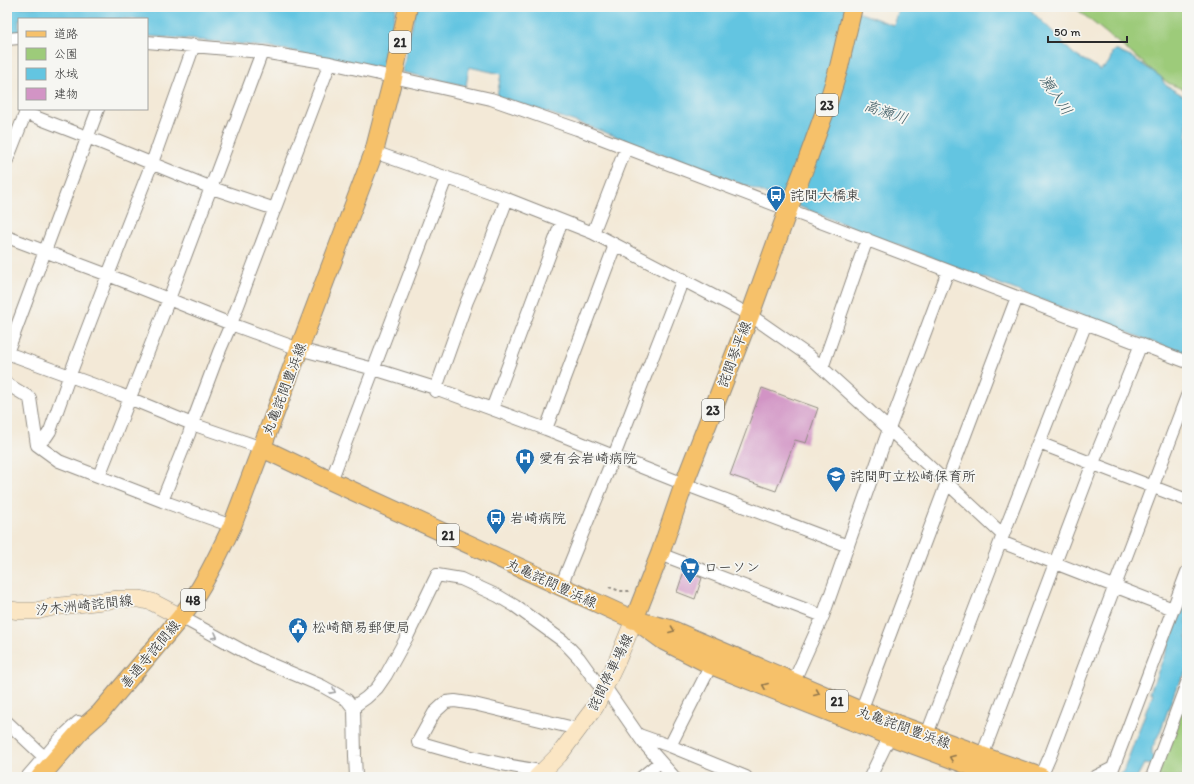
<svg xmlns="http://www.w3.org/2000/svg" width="1194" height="784" font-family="Itim,'Klee One',sans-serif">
	<rect width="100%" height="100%" fill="#f6f6f2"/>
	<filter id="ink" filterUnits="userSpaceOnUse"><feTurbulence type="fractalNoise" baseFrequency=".025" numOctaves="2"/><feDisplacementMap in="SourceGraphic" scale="8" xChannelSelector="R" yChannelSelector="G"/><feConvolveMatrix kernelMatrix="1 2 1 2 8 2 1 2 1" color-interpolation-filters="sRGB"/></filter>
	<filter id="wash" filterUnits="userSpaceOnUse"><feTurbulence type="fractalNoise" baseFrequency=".012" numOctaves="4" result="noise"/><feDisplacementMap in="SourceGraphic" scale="16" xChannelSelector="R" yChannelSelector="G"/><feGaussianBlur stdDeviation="0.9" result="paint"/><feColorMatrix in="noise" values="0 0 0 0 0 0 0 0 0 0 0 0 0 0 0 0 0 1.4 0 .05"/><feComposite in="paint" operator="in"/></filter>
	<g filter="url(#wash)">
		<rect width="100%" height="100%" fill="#f3e9d7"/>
		<path fill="#9dcb7a" stroke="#647b52" d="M 1074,7 L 1187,7 L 1187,91 L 1168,83 Z
			M 1187,697 L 1187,777 L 1156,777 Z"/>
		<path fill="#63c5e1" stroke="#477886" d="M 7,7 L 396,7 L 384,69 L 287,50 L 232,43 L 147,36 L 147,19 L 19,19 L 19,34 L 7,35 Z
			M 416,7 L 844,7 L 893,25 L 894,25 L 900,7 L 1029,7 C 1035,17 1045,23 1053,32 C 1060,39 1067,49 1075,55 C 1083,61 1092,62 1099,70 C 1109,65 1110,62 1112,52 L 1115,50 L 1133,58 L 1161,77 L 1164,83 L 1167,86 L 1187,98 L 1187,355 L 897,245 L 770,195 L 591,127 L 497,96 L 501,74 L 469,67 L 466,86 L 402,72 Z
			M 1187,598 L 1187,671 L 1176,688 L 1160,732 L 1152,748 L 1152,755 L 1155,760 L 1153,765 L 1144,764 L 1137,777 L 1118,777 L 1123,772 L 1153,693 L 1150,692 Z"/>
		<g id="blocks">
			<path fill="#d294c5" d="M 762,388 L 818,408 L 806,443 L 795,440 L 776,491 L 730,475 Z
				M 684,571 L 702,578 L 695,599 L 677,592 Z"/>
		</g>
	</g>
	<g filter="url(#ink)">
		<use href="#blocks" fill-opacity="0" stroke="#8f8a81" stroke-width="1"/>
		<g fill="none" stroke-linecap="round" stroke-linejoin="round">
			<g stroke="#8f8a81" stroke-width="14">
				<path id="minor" d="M 7,39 L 19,38
					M 147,42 L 262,52 L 330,63 L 491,99 L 577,129 L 1187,362
					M 25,113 L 87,137 L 212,188 L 275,209
					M 374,152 L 507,199 L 593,233 L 750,315 L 809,356 L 889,429 L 1003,535
					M 7,160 L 27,109
					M 593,233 L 626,148
					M 7,237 L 108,275 L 231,324 L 299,349 L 374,369 L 435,388 L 546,429 L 684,484 L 848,546
					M 7,353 L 119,394 L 192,424 L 262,448
					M 7,353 L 98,109
					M 822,368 L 867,239
					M 7,384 L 30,398 L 37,445 L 59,461 L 162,501 L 232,526
					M 435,391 L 467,301 L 477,278 L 507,199
					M 492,409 L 562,221
					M 546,429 L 615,245
					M 1039,443 L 1187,500
					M 37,445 L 46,437 L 50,431 L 69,377 L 108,275 L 152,163 L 194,45
					M 99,476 L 169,299 L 262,52
					M 331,481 L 446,178
					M 162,501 L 189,434 L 192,424 L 219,352 L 231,324 L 330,63
					M 1001,542 L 1173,609
					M 660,554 L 823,616
					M 561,586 L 614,456 L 683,279
					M 181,617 L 256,658 L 322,686 L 347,700 L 354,709 L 355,756 L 356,777
					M 793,683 L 823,616 L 889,429 L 948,271
					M 353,707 L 366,698 L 377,688 L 386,675 L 408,635 L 437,575 L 461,579 L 498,596 L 515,606 L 563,641 L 579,658 L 597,683 L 605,687 L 643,742 L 674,777
					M 861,711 L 1017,297
					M 7,722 L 44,757
					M 639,735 L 670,746 L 746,777
					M 924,742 L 1003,535 L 1086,323
					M 670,746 L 711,665
					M 982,756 L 1093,463 L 1141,344
					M 544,771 C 501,766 459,754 418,742 L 434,713 L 446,702 L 455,701 L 474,704 L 578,729
					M 27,777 L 61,738 L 78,722
					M 642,777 L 660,762
					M 870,777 L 890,736
					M 1041,777 L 1051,754 L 1187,396
					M 1095,777 L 1113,768 L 1187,572
					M 1152,777 L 1187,683"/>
			</g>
			<g stroke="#8f8a81" stroke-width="18">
				<path id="secondary" d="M 7,609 L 18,611 L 36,611 L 53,607 L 119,599 L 140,599 L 152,602 L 181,617
					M 537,777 L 559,755 L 595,707 L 617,661 L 634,620"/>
			</g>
			<g stroke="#8f8a81" stroke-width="20">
				<path id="primary" d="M 262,448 L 331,481 L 634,620 L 670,629 L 861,711 L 970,751 L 982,756 L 1041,777
					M 634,620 L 660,554 L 684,484 L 750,315 L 788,210 L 807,161 L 828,103 L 839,67 L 853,7
					M 642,625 L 664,641 L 711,665 L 890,736 L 1001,777
					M 40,777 L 84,727 L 100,713 L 181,617 C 202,589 217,558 232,526 L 374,152 L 393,78 L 408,7"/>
			</g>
			<path stroke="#8f8a81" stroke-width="2" stroke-dasharray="3 3" stroke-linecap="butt" d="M 609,587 L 620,591 L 629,591 L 631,590"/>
			<use href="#minor" stroke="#fff" stroke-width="12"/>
			<use href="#secondary" stroke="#fbe6c4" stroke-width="17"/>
			<use href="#primary" stroke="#f6c16b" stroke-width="18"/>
		</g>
		<defs><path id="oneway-chevron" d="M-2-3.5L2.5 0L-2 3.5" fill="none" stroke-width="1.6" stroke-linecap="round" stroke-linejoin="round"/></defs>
		<g stroke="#90764b">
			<use href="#oneway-chevron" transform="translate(672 630) rotate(21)"/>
			<use href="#oneway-chevron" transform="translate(765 686) rotate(-158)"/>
			<use href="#oneway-chevron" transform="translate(817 693) rotate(23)"/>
			<use href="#oneway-chevron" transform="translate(952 758) rotate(-159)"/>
		</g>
		<g stroke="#a0a0a0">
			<use href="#oneway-chevron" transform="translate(215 636) rotate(28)"/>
			<use href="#oneway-chevron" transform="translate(333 691) rotate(29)"/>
		</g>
	</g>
	<defs>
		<g id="bus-pin" transform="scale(1)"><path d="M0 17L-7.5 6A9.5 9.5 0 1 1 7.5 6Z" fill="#1f6fb2" stroke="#f6f6f2"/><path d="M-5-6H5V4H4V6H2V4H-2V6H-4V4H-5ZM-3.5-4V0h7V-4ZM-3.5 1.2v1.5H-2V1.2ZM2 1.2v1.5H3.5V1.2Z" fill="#fff"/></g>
		<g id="hospital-pin" transform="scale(1)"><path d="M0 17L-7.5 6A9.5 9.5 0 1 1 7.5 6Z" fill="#1f6fb2" stroke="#f6f6f2"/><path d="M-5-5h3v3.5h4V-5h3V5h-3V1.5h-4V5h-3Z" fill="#fff"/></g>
		<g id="school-pin" transform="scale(1)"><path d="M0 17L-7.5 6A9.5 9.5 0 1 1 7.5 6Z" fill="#1f6fb2" stroke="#f6f6f2"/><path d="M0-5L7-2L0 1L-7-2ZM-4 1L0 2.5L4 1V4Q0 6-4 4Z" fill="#fff"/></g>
		<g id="supermarket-pin" transform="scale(1)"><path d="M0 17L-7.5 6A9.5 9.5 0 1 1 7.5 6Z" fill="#1f6fb2" stroke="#f6f6f2"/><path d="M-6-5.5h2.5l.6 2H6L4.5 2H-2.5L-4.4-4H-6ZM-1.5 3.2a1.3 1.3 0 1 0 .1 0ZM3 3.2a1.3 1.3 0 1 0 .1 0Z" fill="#fff"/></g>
		<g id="civic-pin" transform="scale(1)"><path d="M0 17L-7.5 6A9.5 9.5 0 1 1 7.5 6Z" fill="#1f6fb2" stroke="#f6f6f2"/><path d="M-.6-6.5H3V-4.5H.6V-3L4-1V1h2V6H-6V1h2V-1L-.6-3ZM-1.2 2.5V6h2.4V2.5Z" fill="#fff"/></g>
	</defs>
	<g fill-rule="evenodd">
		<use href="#bus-pin" x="776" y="195"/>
		<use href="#hospital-pin" x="525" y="458"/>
		<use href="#school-pin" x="836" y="476"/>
		<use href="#bus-pin" x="496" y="518"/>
		<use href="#supermarket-pin" x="690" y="567"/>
		<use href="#civic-pin" x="298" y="627"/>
	</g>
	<g text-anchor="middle" stroke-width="3.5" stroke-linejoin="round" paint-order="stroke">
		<g fill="#f6f6f2" stroke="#686867" stroke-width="1">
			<rect x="389" y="31" width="22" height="22" rx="3"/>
			<rect x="816" y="94" width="22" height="22" rx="3"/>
			<rect x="702" y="399" width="22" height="22" rx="3"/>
			<rect x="437" y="524" width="22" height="22" rx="3"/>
			<rect x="181" y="589" width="24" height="22" rx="3"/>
			<rect x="826" y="690" width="22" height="22" rx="3"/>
		</g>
		<g font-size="13" font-weight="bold" fill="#2b2b2b">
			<text x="400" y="47">21</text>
			<text x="827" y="110">23</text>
			<text x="713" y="415">23</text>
			<text x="448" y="540">21</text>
			<text x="193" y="605">48</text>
			<text x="837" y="706">21</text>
		</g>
		<g font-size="14" fill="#2b2b2b" stroke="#f6f6f2" text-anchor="start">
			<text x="790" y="200">詫間大橋東</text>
			<text x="539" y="463">愛有会岩崎病院</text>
			<text x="850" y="481">詫間町立松崎保育所</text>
			<text x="510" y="523">岩崎病院</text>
			<text x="704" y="572">ローソン</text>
			<text x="312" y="632">松崎簡易郵便局</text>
		</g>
		<g font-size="14" fill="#2b2b2b" stroke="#f6f6f2">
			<text transform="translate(734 354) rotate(-69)" y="5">詫間琴平線</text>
			<text transform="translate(284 389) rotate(-69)" y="5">丸亀詫間豊浜線</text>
			<text transform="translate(552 583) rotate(25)" y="5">丸亀詫間豊浜線</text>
			<text transform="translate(84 605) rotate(-6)" y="5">汐木洲崎詫間線</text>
			<text transform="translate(150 654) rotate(-50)" y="5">善通寺詫間線</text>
			<text transform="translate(610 672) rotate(-64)" y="5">詫間停車場線</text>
			<text transform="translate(904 727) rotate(20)" y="5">丸亀詫間豊浜線</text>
		</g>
		<g font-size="15" font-style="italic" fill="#3c5962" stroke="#f6f6f2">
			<text transform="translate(1056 95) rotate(56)" y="5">瀬入川</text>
			<text transform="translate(886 112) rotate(19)" y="5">高瀬川</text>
		</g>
	</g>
	<rect width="1194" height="784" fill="none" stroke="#f6f6f2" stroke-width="24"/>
	<rect x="18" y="18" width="130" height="92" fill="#f6f6f2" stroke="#a5a5a2"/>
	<rect x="26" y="31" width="20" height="6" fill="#f6c16b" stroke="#a5a5a2"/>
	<text x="54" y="38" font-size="12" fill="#2b2b2b">道路</text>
	<rect x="26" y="48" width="20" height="12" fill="#9dcb7a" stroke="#a5a5a2"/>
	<text x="54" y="58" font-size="12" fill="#2b2b2b">公園</text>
	<rect x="26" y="68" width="20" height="12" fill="#63c5e1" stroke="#a5a5a2"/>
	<text x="54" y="78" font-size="12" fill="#2b2b2b">水域</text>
	<rect x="26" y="88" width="20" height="12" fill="#d294c5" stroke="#a5a5a2"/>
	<text x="54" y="98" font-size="12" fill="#2b2b2b">建物</text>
	<path d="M1048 36v6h79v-6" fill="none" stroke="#2b2b2b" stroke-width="2"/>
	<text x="1054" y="36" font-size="12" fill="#2b2b2b" stroke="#f6f6f2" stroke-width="3" paint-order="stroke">50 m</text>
</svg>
